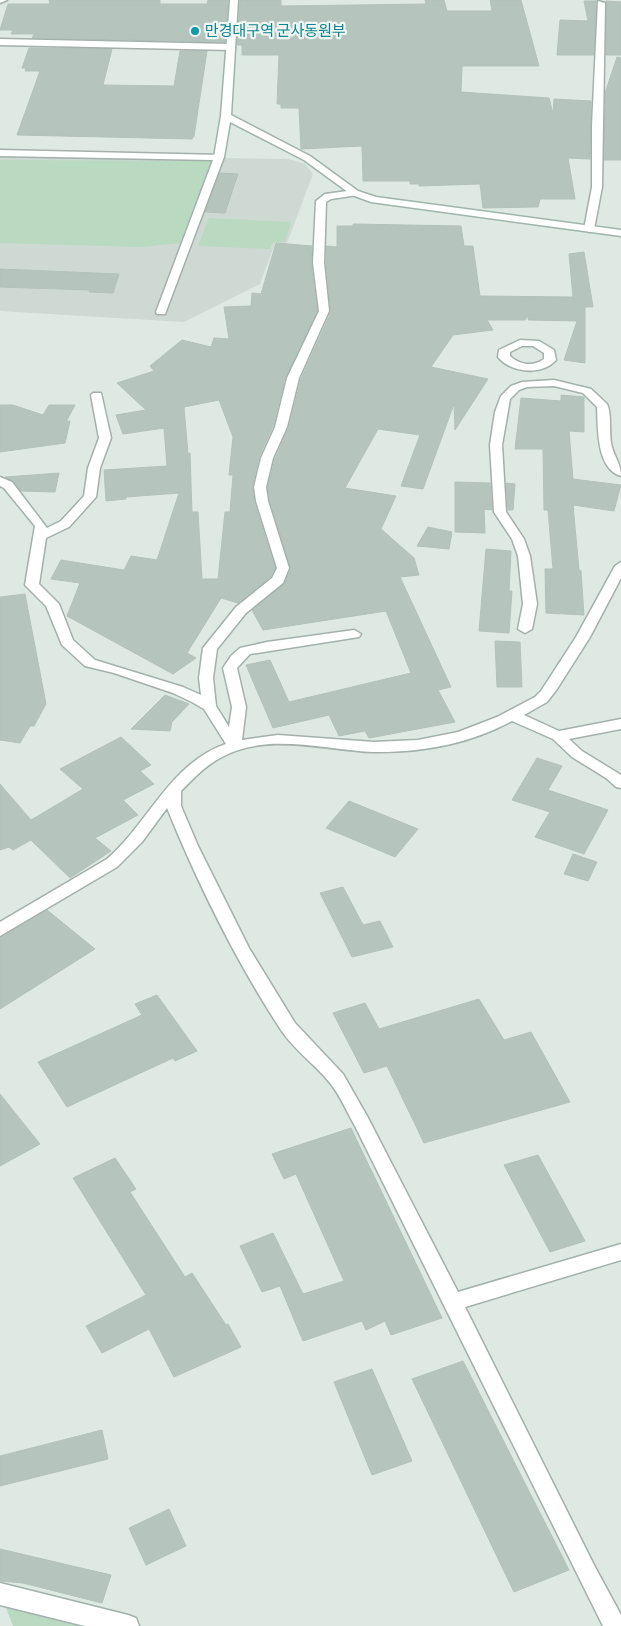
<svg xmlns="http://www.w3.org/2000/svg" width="621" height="1626" font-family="Commissioner,'Noto Sans KR',sans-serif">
	<rect width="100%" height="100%" fill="#dfe9e4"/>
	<path fill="#ced9d3" d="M 0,155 L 289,159 L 305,164 L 313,174 L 287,243 L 275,243 L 260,284 L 184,322 L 0,311 Z"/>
	<path fill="#b9d9c0" d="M 0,160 L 211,161 L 180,243 L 142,247 L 0,243 Z
		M 209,218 L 291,222 L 285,242 L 273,242 L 270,249 L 198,246 Z
		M 0,1601 L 92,1626 L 13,1626 L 6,1608 L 0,1605 Z"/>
	<path fill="#b5c4bd" stroke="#b2c2bb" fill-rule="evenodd" d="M 49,0 L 160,0 L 160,4 L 207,4 L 208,0 L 228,0 L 225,42 L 32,38 L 34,34 L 11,34 L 13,30 L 0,30 L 8,4 L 50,4 Z
		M 240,0 L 281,0 L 281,6 L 426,4 L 425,0 L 444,0 L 447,11 L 492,11 L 490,0 L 521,0 L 539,66 L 462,66 L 461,92 L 549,98 L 553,114 L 554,99 L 591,101 L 590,159 L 568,158 L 575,199 L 540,199 L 538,207 L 483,208 L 480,184 L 419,186 L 419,184 L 410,184 L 410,181 L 363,181 L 362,146 L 301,149 L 299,108 L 281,108 L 281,104 L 277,104 L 279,55 L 242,55 L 242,45 L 237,45 Z
		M 584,1 L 596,1 L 594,55 L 557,55 L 560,20 L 588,21 Z
		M 606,1 L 621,2 L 621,55 L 606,55 Z
		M 29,48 L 112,49 L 103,85 L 174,86 L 180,51 L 207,51 L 194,136 L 192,139 L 17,135 L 40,71 L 25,71 L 26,68 L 22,68 Z
		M 617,57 L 621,58 L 621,160 L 604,160 L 605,93 Z
		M 220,173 L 238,174 L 225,213 L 205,212 Z
		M 353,224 L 461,226 L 464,246 L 473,246 L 480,296 L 573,297 L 569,254 L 584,252 L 593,307 L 585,307 L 585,363 L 564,360 L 577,321 L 528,320 L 529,315 L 525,320 L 487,320 L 493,330 L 453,335 L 431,367 L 488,379 L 455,430 L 454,404 L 423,489 L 401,486 L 420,435 L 378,429 L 345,488 L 396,496 L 381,529 L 414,558 L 419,575 L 400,577 L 451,687 L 438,690 L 455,722 L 369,738 L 365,731 L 339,736 L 329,715 L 273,728 L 246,665 L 270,660 L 289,702 L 411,673 L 386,611 L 263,630 L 252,610 L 284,584 L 291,569 L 270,501 L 268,487 L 275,459 L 289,427 L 301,379 L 331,312 L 326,263 L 326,246 L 337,247 L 337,226 L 353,226 Z
		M 276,243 L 312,246 L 311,263 L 317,311 L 285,378 L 273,426 L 259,457 L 252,487 L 254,502 L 275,568 L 270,577 L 238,603 L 221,598 L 187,653 L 196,658 L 173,674 L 67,616 L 80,583 L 51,579 L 61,560 L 124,570 L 131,556 L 157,560 L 179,493 L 126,497 L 126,499 L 106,501 L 104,470 L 167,466 L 164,428 L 123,434 L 116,415 L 146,410 L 117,383 L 154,371 L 150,366 L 182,340 L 211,347 L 214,338 L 229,339 L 224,307 L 251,306 L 252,293 L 261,294 ZM 219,400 L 233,437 L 229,475 L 233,475 L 230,512 L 225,512 L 218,579 L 202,579 L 198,512 L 192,512 L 190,453 L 188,454 L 184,407 Z
		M 0,269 L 119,274 L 113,293 L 89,292 L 90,290 L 0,287 Z
		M 561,395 L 584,397 L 584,432 L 569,431 L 573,479 L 621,485 L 614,511 L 573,505 L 579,570 L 581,571 L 584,615 L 546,613 L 545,569 L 553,569 L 548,510 L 544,510 L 543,449 L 515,449 L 521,398 L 561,401 Z
		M 0,405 L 13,405 L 43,415 L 49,405 L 75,405 L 66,422 L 70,421 L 65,443 L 0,452 Z
		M 59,473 L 55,492 L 21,491 L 13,481 L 5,477 Z
		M 455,482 L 490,483 L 492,510 L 484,509 L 485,533 L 455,532 Z
		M 506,483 L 515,484 L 513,510 L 508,510 Z
		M 428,527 L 452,532 L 449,549 L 417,546 Z
		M 486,549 L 511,551 L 509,591 L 512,591 L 509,633 L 479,631 Z
		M 25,594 L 46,704 L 34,726 L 30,726 L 20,743 L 0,740 L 0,597 Z
		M 495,641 L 520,642 L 522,687 L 497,687 Z
		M 165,695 L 189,704 L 172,722 L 170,731 L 131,729 Z
		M 121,737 L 151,765 L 140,771 L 154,784 L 123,800 L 138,815 L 95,838 L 111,851 L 70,878 L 31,840 L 13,850 L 9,847 L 0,850 L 0,784 L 31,820 L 83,789 L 60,769 Z
		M 537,758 L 562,766 L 548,790 L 608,810 L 584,854 L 535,837 L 550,812 L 512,800 Z
		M 349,801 L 418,829 L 395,857 L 326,828 Z
		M 573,854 L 597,862 L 588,881 L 564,874 Z
		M 343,887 L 363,925 L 380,921 L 393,947 L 352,957 L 320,893 Z
		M 47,910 L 95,949 L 0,1009 L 0,938 Z
		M 157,995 L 197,1051 L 175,1061 L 173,1058 L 67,1107 L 38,1062 L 142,1015 L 135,1004 Z
		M 479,999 L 504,1040 L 531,1032 L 570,1102 L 424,1143 L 387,1066 L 364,1073 L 333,1013 L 365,1003 L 379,1029 Z
		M 0,1094 L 40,1144 L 0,1166 Z
		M 351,1128 L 442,1318 L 391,1335 L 385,1321 L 366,1330 L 362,1321 L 303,1341 L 280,1286 L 262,1292 L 240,1246 L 273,1233 L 303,1294 L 344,1281 L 296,1174 L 284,1179 L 272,1154 Z
		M 538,1155 L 585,1241 L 550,1252 L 504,1165 Z
		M 115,1158 L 136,1189 L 130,1192 L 185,1277 L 192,1273 L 226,1325 L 228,1324 L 241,1347 L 174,1377 L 149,1329 L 102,1353 L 86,1326 L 146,1295 L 73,1178 Z
		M 463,1361 L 569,1570 L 514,1592 L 412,1379 Z
		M 372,1369 L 412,1461 L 372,1475 L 334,1382 Z
		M 102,1430 L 108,1459 L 0,1486 L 0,1456 Z
		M 169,1509 L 186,1546 L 146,1565 L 129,1528 Z
		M 0,1549 L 111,1575 L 102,1603 L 23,1583 L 0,1581 Z"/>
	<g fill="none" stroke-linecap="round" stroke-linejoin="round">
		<g stroke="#a3b0ab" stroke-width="3">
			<path id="street" d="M 0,0 L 7,0 L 0,3 Z
				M 598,1 L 605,3 L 602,187 L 594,229 L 589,232 L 584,229 L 592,187 L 592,126 Z
				M 0,39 L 231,44 L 235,47 L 231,50 L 0,45 Z
				M 0,150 L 222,155 L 224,157 L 165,314 L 157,314 L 156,312 L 213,160 L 0,156 Z
				M 355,190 L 360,193 L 358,195 L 331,199 L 326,202 L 324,263 L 329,311 L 299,378 L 287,427 L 273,458 L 266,487 L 268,501 L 289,568 L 283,583 L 246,613 L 217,649 L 213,678 L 216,706 L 229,727 L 232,707 L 223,668 L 231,656 L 240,648 L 267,642 L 354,630 L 361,634 L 359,637 L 250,654 L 237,668 L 246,707 L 242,740 L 278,735 L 374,742 L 418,740 L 458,732 L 497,717 L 535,697 L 541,691 L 576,637 L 615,566 L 621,562 L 621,578 L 590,637 L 557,689 L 547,702 L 524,715 L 559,731 L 621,719 L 621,729 L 569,739 L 582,751 L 621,775 L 621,788 L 616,787 L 606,778 L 572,757 L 553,739 L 512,721 C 470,744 420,753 372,752 C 324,750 267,732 222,757 C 206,765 194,778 181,791 L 181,806 L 198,846 L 249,948 L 295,1023 L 343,1074 L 367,1116 L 458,1292 L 621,1244 L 621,1260 L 465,1307 L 595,1567 L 621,1615 L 621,1626 L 603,1626 L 355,1126 C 347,1112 340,1095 330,1083 C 315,1064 294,1050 281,1030 C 237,963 197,882 167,808 L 142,842 L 117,867 L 0,936 L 0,922 L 107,859 C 148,824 170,763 226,744 L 204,709 L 192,702 L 173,693 L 114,673 L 85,666 L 62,645 L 46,606 L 25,585 L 35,526 L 4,488 L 0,486 L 0,477 L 12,482 L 47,528 L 61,521 L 84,496 L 88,468 L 99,438 L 91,395 L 93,393 L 101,393 L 111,438 L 100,468 L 96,497 L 69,527 L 46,538 L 39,584 L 59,604 L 73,640 L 95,660 L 183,687 L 201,695 L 199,678 L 203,648 L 236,607 L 272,578 L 277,568 L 256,501 L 254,487 L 261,458 L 275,427 L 287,378 L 319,311 L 313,263 L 316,201 L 325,194 Z
				M 520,340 L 539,341 L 554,350 L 556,360 C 542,376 511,373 498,357 L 499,350 ZM 522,346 L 533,346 L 544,353 L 544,359 C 533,367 520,365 510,356 L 510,352 Z
				M 554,380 L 591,389 L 607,404 C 612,414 609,431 611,443 C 613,455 621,463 621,476 C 596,469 598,427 597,407 L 583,393 L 554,386 L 527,387 L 519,390 L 510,399 L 502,445 L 506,512 L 524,539 L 530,556 L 537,604 L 532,629 L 525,633 L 518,629 L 523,604 L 518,556 L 512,539 L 494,512 L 490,445 L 495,412 L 501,396 L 511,386 L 522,382 Z
				M 0,1583 L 128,1615 L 136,1618 L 139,1626 L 85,1626 L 0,1605 Z"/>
		</g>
		<g stroke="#9fb4ab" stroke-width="3">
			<path id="secondary" d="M 230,0 L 238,0 L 231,115 L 310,156 L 358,191 L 376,197 L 621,230 L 621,236 L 371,202 L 352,195 L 304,160 L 230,122 L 224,157 L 219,160 L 216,159 L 214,157 L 221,116 Z"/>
		</g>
		<use href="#street" fill="#fff" fill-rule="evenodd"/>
		<use href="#secondary" fill="#fff" fill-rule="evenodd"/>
	</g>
	<circle fill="#0f9aa8" stroke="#eff6f2" stroke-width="2" cx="195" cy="31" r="5"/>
	<g text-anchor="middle" stroke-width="4.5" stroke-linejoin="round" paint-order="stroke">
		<g font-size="15" fill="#0d838f" stroke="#eff6f2" text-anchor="start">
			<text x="205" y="36">만경대구역 군사동원부</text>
		</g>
	</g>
</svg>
